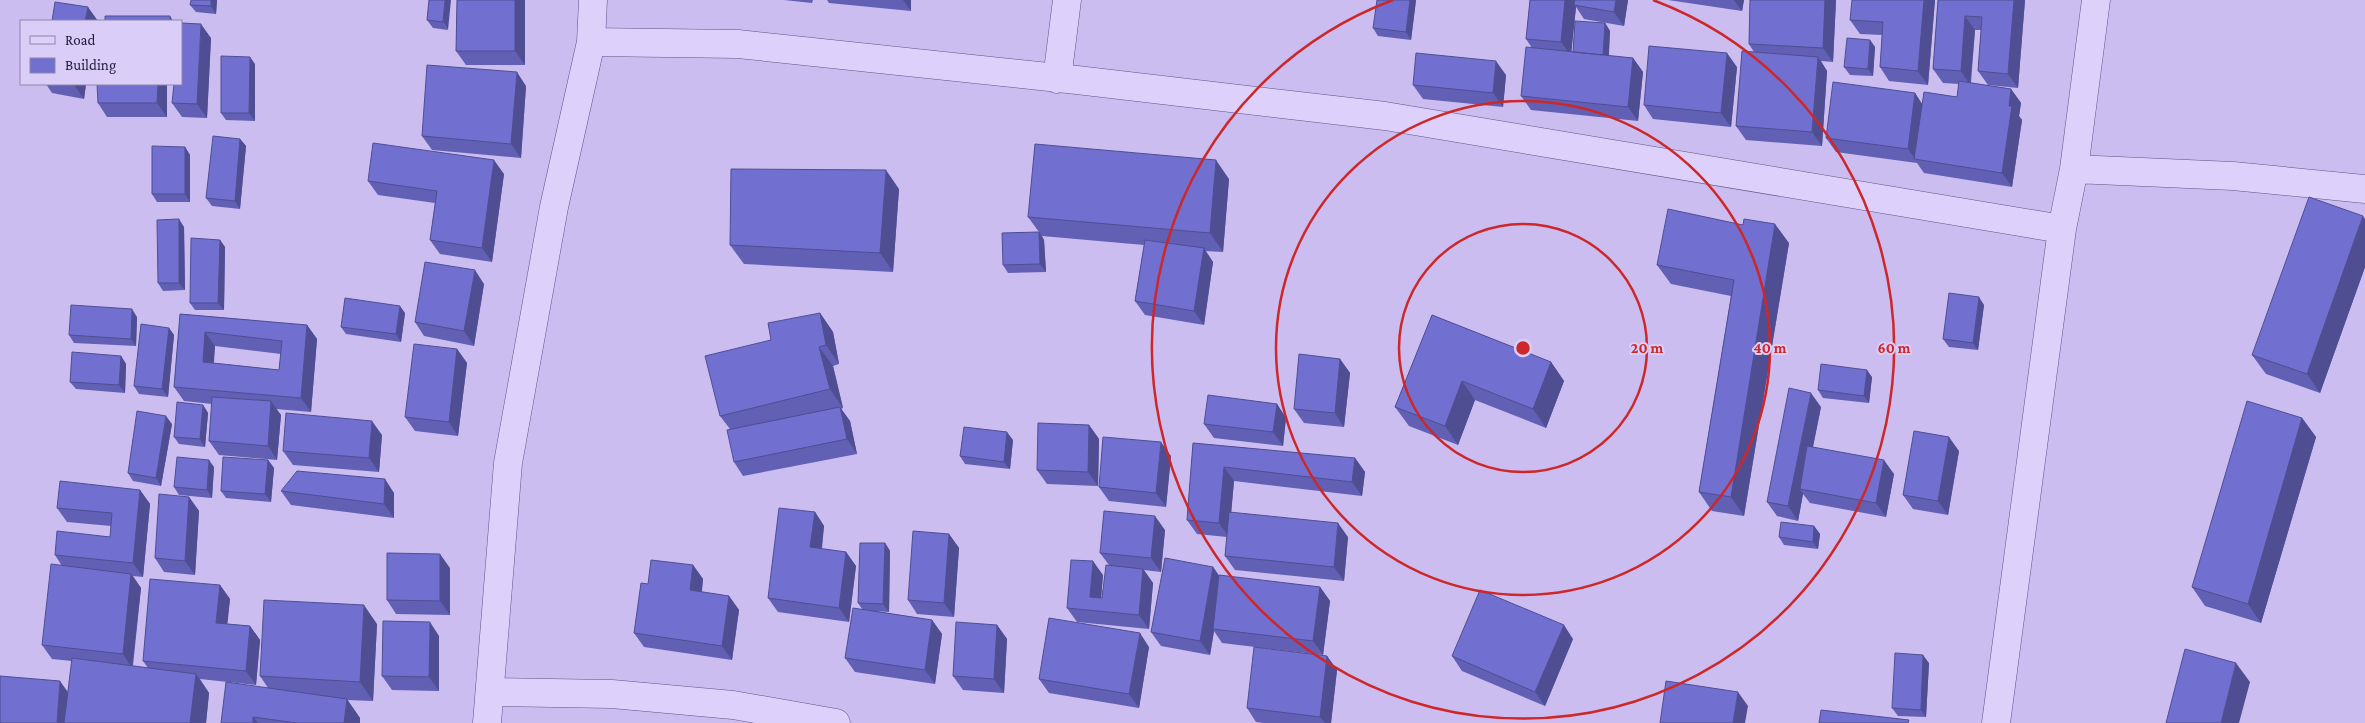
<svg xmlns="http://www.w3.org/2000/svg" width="2365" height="723" font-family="'Crimson Pro',serif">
	<rect width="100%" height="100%" fill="#ccbdf0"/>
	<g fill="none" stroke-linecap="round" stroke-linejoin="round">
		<g stroke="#5c5589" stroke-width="29">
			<path id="minor" d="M 591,42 L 738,44 L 1077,80 L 1385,116 L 2062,229
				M 1057,79 L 1067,0
				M 2074,169 L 2233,176 L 2365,189
				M 491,692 L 612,694 L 733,705 L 836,723
				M 487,723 L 508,463 L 554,207 L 591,42 L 593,0
				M 1996,723 L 2062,229 L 2074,169 L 2096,0"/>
		</g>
		<use href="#minor" stroke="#ddd0fb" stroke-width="28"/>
	</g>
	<path fill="#6160b4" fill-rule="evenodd" d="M 217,0 L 216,14 L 196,12 L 190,5 Z
		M 429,0 L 448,30 L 433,28 L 427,20 Z
		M 457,0 L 525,0 L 525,65 L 466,65 L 456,51 Z
		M 784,0 L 813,0 L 812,3 Z
		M 827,0 L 911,0 L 911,11 L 829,3 Z
		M 1416,0 L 1411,40 L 1378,36 L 1373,28 Z
		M 1530,0 L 1628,0 L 1624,26 L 1584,19 L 1576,7 L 1571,52 L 1573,52 L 1605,23 L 1610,31 L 1609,56 L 1633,58 L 1643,72 L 1638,121 L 1531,110 L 1521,96 L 1532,48 L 1526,39 Z
		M 1668,0 L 1744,0 L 1742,11 Z
		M 1750,0 L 1836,0 L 1833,62 L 1821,61 L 1827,71 L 1822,146 L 1746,140 L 1736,126 L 1754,52 L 1749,44 Z
		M 1935,0 L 1928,85 L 1889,81 L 1880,67 L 1882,35 L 1860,34 L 1850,20 Z
		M 1938,0 L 2025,0 L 2018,88 L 1988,85 L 1978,71 L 1981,30 L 1975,30 L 1971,83 L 2011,89 L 2021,103 L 2019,116 L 2022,120 L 2012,187 L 1924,173 L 1917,163 L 1836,152 L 1826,138 L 1915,93 L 1922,104 L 1957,97 L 1959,84 L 1943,83 L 1933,69 Z
		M 211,38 L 207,118 L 182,117 L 172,103 Z
		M 1870,40 L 1875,47 L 1873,76 L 1850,75 L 1844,67 Z
		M 255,64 L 255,121 L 226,120 L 221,113 Z
		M 1737,67 L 1731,127 L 1653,119 L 1644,105 Z
		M 1506,75 L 1503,107 L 1423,99 L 1413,85 Z
		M 46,84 L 86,84 L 84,99 L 52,93 Z
		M 167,85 L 167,117 L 107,117 L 98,103 Z
		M 526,86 L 521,158 L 432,150 L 422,136 Z
		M 240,139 L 246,146 L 240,209 L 212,206 L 206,198 Z
		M 185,147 L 190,155 L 190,202 L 157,202 L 152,194 Z
		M 504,174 L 492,262 L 440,254 L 430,240 L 435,203 L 378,195 L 368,181 Z
		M 1229,179 L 1223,252 L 1205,251 L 1213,262 L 1204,325 L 1145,315 L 1135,301 L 1144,245 L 1042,236 L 1044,240 L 1046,272 L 1008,273 L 1003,265 L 1039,232 L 1028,217 Z
		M 899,189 L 893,272 L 744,264 L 730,245 Z
		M 2365,219 L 2365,267 L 2320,393 L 2266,374 L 2252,355 Z
		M 184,227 L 185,290 L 163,291 L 158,283 Z
		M 220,240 L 225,247 L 224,310 L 195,310 L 190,303 Z
		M 1789,243 L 1744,516 L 1712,511 L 1699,492 L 1731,296 L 1671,284 L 1657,265 Z
		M 484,284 L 474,346 L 424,336 L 415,322 Z
		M 1984,305 L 1978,350 L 1949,347 L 1943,339 Z
		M 405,313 L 401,342 L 346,334 L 341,327 Z
		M 820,313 L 833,332 L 839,364 L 833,366 L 843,408 L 841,409 L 850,421 L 857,454 L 743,476 L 734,462 L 730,429 L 720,416 Z
		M 180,314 L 307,325 L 317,339 L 311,412 L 276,409 L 281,415 L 277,460 L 219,455 L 209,441 L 212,404 L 184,401 L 174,387 ZM 215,346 L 281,354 L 279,370 L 214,363 Z
		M 1432,315 L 1551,362 L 1564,381 L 1546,428 L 1475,400 L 1458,445 L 1409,426 L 1395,407 Z
		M 137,317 L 136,346 L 74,343 L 69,335 Z
		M 169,328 L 174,335 L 168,397 L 139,394 L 134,386 Z
		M 457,349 L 467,363 L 458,436 L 415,431 L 405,417 Z
		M 121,356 L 126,364 L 125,393 L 76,389 L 70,382 Z
		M 1340,359 L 1350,373 L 1344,427 L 1304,423 L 1294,409 Z
		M 1872,377 L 1869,403 L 1823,398 L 1818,390 Z
		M 1277,404 L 1286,418 L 1283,446 L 1214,438 L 1204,424 Z
		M 203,405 L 208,413 L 205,447 L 179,444 L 174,437 Z
		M 1821,407 L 1813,447 L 1894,474 L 1886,517 L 1810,503 L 1803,494 L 1798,521 L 1777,516 L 1767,502 Z
		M 2302,418 L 2316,437 L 2261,623 L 2205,606 L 2192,587 Z
		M 172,424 L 161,486 L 133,481 L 128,473 Z
		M 1089,425 L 1099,439 L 1098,486 L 1047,484 L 1037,470 Z
		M 382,435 L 379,472 L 293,465 L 283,451 Z
		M 1013,440 L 1010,469 L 965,464 L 960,456 Z
		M 1193,443 L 1355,458 L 1365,472 L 1362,496 L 1234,481 L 1231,513 L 1348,537 L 1344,581 L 1235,570 L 1225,556 L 1227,537 L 1197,534 L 1187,520 Z
		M 1959,451 L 1948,515 L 1913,509 L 1903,495 Z
		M 1171,456 L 1166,507 L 1109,501 L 1099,487 Z
		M 268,460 L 274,468 L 271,502 L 226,498 L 221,491 Z
		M 214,467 L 212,498 L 179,495 L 174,487 Z
		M 140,490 L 150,504 L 143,577 L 133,576 L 141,588 L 133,666 L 148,668 L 143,661 L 220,585 L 230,599 L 227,624 L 250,626 L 260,640 L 256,685 L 200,679 L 209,693 L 206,723 L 0,723 L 68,693 L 72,661 L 52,659 L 42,645 L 62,566 L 55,555 L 110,537 L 111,526 L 67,522 L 57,508 Z
		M 281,491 L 394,493 L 394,518 L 291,505 Z
		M 189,497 L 199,511 L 195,575 L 164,572 L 155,558 Z
		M 815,512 L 824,526 L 822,549 L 846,552 L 856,566 L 849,622 L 778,612 L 768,598 Z
		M 1814,526 L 1820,534 L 1818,549 L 1784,545 L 1779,537 Z
		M 1165,530 L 1161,572 L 1144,570 L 1153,583 L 1149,629 L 1077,622 L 1067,608 L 1103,575 L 1101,598 L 1102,598 L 1109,565 L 1100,553 Z
		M 949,534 L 959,548 L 954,617 L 917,614 L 908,600 Z
		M 885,543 L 890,551 L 889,612 L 875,611 L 932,620 L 942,634 L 935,684 L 855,672 L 845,658 L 862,609 L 858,603 Z
		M 693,565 L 703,579 L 702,592 L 729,596 L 739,610 L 732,660 L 644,647 L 634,633 L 648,584 Z
		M 1213,567 L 1219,576 L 1320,587 L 1330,601 L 1323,655 L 1222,643 L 1214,631 L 1210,655 L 1161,646 L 1151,632 Z
		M 450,568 L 450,615 L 396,614 L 387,600 Z
		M 377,624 L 373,701 L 347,700 L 360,718 L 360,723 L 221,723 L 268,688 L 260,676 Z
		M 997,625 L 1007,639 L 1004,693 L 963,690 L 953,676 Z
		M 439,636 L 439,691 L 392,690 L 382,676 Z
		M 1573,639 L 1545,706 L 1462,671 L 1452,656 Z
		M 1149,647 L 1139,708 L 1049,693 L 1039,679 Z
		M 1327,656 L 1337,670 L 1331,723 L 1263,723 L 1256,722 L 1247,708 Z
		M 1929,663 L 1926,717 L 1898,716 L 1892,708 Z"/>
	<path fill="#4f4e92" d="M 211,0 L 217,0 L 216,14 L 211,6 Z
		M 445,0 L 451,0 L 448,30 L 443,22 Z
		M 515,0 L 525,0 L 525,65 L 515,51 Z
		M 903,0 L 911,0 L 911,11 Z
		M 1410,0 L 1416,0 L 1411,40 L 1406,32 Z
		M 1565,0 L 1576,0 L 1574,5 L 1576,7 L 1571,56 L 1561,42 Z
		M 1616,0 L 1628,0 L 1624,26 L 1614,12 Z
		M 1734,0 L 1744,0 L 1742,11 Z
		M 1825,0 L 1836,0 L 1833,62 L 1823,48 Z
		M 1924,0 L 1935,0 L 1928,85 L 1918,71 Z
		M 2014,0 L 2025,0 L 2018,88 L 2008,74 Z
		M 88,7 L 98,21 L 85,21 Z
		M 170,16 L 173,21 L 170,21 Z
		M 1965,16 L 1975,30 L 1970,85 L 1961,71 Z
		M 1605,23 L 1610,31 L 1608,63 L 1603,55 Z
		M 201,24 L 211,38 L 207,118 L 197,104 Z
		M 1870,40 L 1875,47 L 1873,76 L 1868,69 Z
		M 1727,53 L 1737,67 L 1731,127 L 1721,113 Z
		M 250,57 L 255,64 L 255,121 L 249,113 Z
		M 1818,57 L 1827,71 L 1822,146 L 1812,132 Z
		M 1633,58 L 1643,72 L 1638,121 L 1628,107 Z
		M 1496,61 L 1506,75 L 1503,107 L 1493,93 Z
		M 517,72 L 526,86 L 521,158 L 511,144 Z
		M 74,84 L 86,84 L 84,99 L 74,85 Z
		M 158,84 L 167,84 L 167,117 L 157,103 Z
		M 2011,89 L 2021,103 L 2019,116 L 2022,120 L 2012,187 L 2002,173 Z
		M 1915,93 L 1924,107 L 1915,159 L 1908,149 Z
		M 240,139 L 246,146 L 240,209 L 235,201 Z
		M 185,147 L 190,155 L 190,202 L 185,194 Z
		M 494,160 L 504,174 L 492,262 L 482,248 Z
		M 1216,160 L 1229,179 L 1223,252 L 1210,233 Z
		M 886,170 L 899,189 L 893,272 L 880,253 Z
		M 2363,216 L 2365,219 L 2365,267 L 2320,393 L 2307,374 Z
		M 179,219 L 184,227 L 185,290 L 179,283 Z
		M 1775,224 L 1789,243 L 1744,516 L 1731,497 Z
		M 1039,232 L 1044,240 L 1046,272 L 1040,264 Z
		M 220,240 L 225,247 L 224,310 L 218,303 Z
		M 1204,248 L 1213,262 L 1204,325 L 1194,311 Z
		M 475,270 L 484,284 L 474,346 L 464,331 Z
		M 1979,297 L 1984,305 L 1978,350 L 1973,343 Z
		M 400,306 L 405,313 L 401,342 L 396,334 Z
		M 132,309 L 137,317 L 136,346 L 131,339 Z
		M 820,313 L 833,332 L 839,364 L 826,345 Z
		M 307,325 L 317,339 L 311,412 L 301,398 Z
		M 169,328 L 174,335 L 168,397 L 162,389 Z
		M 205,332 L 215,346 L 212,376 L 203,362 Z
		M 819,347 L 833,366 L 843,408 L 830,389 Z
		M 457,349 L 467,363 L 458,436 L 449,422 Z
		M 121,356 L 126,364 L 125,393 L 119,385 Z
		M 1340,359 L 1350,373 L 1344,427 L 1335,413 Z
		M 1551,362 L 1564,381 L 1546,428 L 1533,409 Z
		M 1867,370 L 1872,377 L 1869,403 L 1864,396 Z
		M 1462,381 L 1475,400 L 1458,445 L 1445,426 Z
		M 1811,393 L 1821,407 L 1804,490 L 1800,489 L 1803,494 L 1798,521 L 1788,506 Z
		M 271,401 L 281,415 L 277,460 L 268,446 Z
		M 1277,404 L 1286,418 L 1283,446 L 1273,432 Z
		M 203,405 L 208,413 L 205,447 L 200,439 Z
		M 840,407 L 850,421 L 857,454 L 847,439 Z
		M 166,416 L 172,424 L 161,486 L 156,478 Z
		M 2302,418 L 2316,437 L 2261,623 L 2248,604 Z
		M 372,421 L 382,435 L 379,472 L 369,458 Z
		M 1089,425 L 1099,439 L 1098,486 L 1088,472 Z
		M 1007,432 L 1013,440 L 1010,469 L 1004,462 Z
		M 1949,437 L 1959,451 L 1948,515 L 1938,501 Z
		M 1161,442 L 1171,456 L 1166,507 L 1156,493 Z
		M 1355,458 L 1365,472 L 1362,496 L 1352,482 Z
		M 209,460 L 214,467 L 212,498 L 207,490 Z
		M 268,460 L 274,468 L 271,502 L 265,494 Z
		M 1884,460 L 1894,474 L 1886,517 L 1876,503 Z
		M 1224,467 L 1234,481 L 1229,537 L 1219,523 Z
		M 385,479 L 394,493 L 394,518 L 384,504 Z
		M 140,490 L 150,504 L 143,577 L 133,563 Z
		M 189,497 L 199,511 L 195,575 L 185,561 Z
		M 815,512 L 824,526 L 820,561 L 810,547 Z
		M 1155,516 L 1165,530 L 1161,572 L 1151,558 Z
		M 1338,523 L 1348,537 L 1344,581 L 1334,567 Z
		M 1814,526 L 1820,534 L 1818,549 L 1813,542 Z
		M 949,534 L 959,548 L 954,617 L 944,603 Z
		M 885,543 L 890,551 L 889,612 L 883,604 Z
		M 846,552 L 856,566 L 849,622 L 839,608 Z
		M 440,554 L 450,568 L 450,615 L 440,601 Z
		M 1093,561 L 1103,575 L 1100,611 L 1090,597 Z
		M 693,565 L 703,579 L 700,604 L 690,590 Z
		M 1213,567 L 1223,581 L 1213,629 L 1214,631 L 1210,655 L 1200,641 Z
		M 1143,569 L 1153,583 L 1149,629 L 1139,615 Z
		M 131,574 L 141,588 L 132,668 L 123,654 Z
		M 220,585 L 230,599 L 226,637 L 216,623 Z
		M 1320,587 L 1330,601 L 1323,655 L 1313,641 Z
		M 729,596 L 739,610 L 732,660 L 722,646 Z
		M 364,605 L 377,624 L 373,701 L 360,682 Z
		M 932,620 L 942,634 L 935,684 L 925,670 Z
		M 430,622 L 439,636 L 439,691 L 429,677 Z
		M 997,625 L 1007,639 L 1004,693 L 994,679 Z
		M 1564,625 L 1573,639 L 1545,706 L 1535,692 Z
		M 250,626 L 260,640 L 256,685 L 246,671 Z
		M 1140,633 L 1149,647 L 1139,708 L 1129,694 Z
		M 1923,655 L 1929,663 L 1926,717 L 1921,710 Z
		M 1327,656 L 1337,670 L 1331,723 L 1325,723 L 1320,717 Z
		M 2236,663 L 2250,682 L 2239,723 L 2221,723 Z
		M 196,674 L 209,693 L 206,723 L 190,723 Z
		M 60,681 L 70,695 L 68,723 L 57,723 Z
		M 1738,692 L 1748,706 L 1745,723 L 1733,723 Z
		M 347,699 L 360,718 L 360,723 L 344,723 Z
		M 253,717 L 258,723 L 253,723 Z"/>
	<path fill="#7170d1" stroke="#4f4e92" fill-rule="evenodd" d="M 191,0 L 211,0 L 211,6 L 190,5 Z
		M 429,0 L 445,0 L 443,22 L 427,20 Z
		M 457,0 L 515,0 L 515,51 L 456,51 Z
		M 1377,0 L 1410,0 L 1406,32 L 1373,28 Z
		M 1530,0 L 1565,0 L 1561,42 L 1526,39 Z
		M 1575,0 L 1616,0 L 1614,12 L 1574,5 Z
		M 1750,0 L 1825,0 L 1823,48 L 1749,44 Z
		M 1852,0 L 1924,0 L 1918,71 L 1880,67 L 1883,22 L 1850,20 Z
		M 1938,0 L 2014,0 L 2008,74 L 1978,71 L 1982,17 L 1965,16 L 1961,71 L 1933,69 Z
		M 55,2 L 88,7 L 85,21 L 52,21 Z
		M 105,16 L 170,16 L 170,21 L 105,21 Z
		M 1575,21 L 1605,23 L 1603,55 L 1573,52 Z
		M 181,23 L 201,24 L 197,104 L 172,103 L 174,84 L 181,84 Z
		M 1847,38 L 1870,40 L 1868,69 L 1844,67 Z
		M 1649,46 L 1727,53 L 1721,113 L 1644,105 Z
		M 1526,47 L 1633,58 L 1628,107 L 1521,96 Z
		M 1742,51 L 1818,57 L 1812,132 L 1736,126 Z
		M 1416,53 L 1496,61 L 1493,93 L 1413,85 Z
		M 221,56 L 250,57 L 249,113 L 221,113 Z
		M 427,65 L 517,72 L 511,144 L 422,136 Z
		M 1959,81 L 2011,89 L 2009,106 L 2012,106 L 2002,173 L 1914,159 L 1924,92 L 1957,97 Z
		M 1833,82 L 1915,93 L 1908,149 L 1826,138 Z
		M 97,84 L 158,84 L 157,103 L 98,103 Z
		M 213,136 L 240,139 L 235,201 L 206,198 Z
		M 373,143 L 494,160 L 482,248 L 430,240 L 437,191 L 368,181 Z
		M 1035,144 L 1216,160 L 1210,233 L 1028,217 Z
		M 152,146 L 185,147 L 185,194 L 152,194 Z
		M 731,169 L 886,170 L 880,253 L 730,245 Z
		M 2309,197 L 2363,216 L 2307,374 L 2252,355 Z
		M 1668,209 L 1743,225 L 1744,219 L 1775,224 L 1731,497 L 1699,492 L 1734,280 L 1657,265 Z
		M 179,219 L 179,283 L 158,283 L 157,220 Z
		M 1039,232 L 1040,264 L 1003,265 L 1002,233 Z
		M 191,238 L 220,240 L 218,303 L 190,303 Z
		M 1145,240 L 1204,248 L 1194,311 L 1135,301 Z
		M 425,262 L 475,270 L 464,331 L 415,322 Z
		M 1949,293 L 1979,297 L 1973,343 L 1943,339 Z
		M 345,298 L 400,306 L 396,334 L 341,327 Z
		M 71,305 L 132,309 L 131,339 L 69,335 Z
		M 820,313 L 826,345 L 819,347 L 830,389 L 720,416 L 705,356 L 771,340 L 768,323 Z
		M 180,314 L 307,325 L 301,398 L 174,387 ZM 205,332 L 282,341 L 279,370 L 203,362 Z
		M 1432,315 L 1551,362 L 1533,409 L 1462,381 L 1445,426 L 1395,407 Z
		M 141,324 L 169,328 L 162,389 L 134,386 Z
		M 414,344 L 457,349 L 449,422 L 405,417 Z
		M 72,352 L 121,356 L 119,385 L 70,382 Z
		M 1299,354 L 1340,359 L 1335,413 L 1294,409 Z
		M 1821,364 L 1867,370 L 1864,396 L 1818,390 Z
		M 1789,388 L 1811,393 L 1788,506 L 1767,502 Z
		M 1208,395 L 1277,404 L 1273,432 L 1204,424 Z
		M 212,397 L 271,401 L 268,446 L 209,441 Z
		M 2247,401 L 2302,418 L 2248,604 L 2192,587 Z
		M 177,402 L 203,405 L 200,439 L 174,437 Z
		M 840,407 L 847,439 L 734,462 L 727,430 Z
		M 137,411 L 166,416 L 156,478 L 128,473 Z
		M 286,413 L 372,421 L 369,458 L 283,451 Z
		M 1038,423 L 1089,425 L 1088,472 L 1037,470 Z
		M 964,427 L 1007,432 L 1004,462 L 960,456 Z
		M 1914,431 L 1949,437 L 1938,501 L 1903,495 Z
		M 1103,437 L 1161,442 L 1156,493 L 1099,487 Z
		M 1193,443 L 1355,458 L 1352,482 L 1224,467 L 1219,523 L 1187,520 Z
		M 1807,446 L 1884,460 L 1876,503 L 1800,489 Z
		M 177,457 L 209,460 L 207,490 L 174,487 Z
		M 223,457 L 268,460 L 265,494 L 221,491 Z
		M 297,471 L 385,479 L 384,504 L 281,491 Z
		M 60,481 L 140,490 L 133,563 L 55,555 L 57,531 L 110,537 L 112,513 L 57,508 Z
		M 159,494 L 189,497 L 185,561 L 155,558 Z
		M 779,508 L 815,512 L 810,547 L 846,552 L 839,608 L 768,598 Z
		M 1104,511 L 1155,516 L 1151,558 L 1100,553 Z
		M 1229,512 L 1338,523 L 1334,567 L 1225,556 Z
		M 1781,522 L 1814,526 L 1813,542 L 1779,537 Z
		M 913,531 L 949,534 L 944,603 L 908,600 Z
		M 860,543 L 885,543 L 883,604 L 858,603 Z
		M 387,553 L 440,554 L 440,601 L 387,600 Z
		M 1165,558 L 1213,567 L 1200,641 L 1151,632 Z
		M 651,560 L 693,565 L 690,590 L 729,596 L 722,646 L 634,633 L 641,583 L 648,584 Z
		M 1071,560 L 1093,561 L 1090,597 L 1102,598 L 1106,565 L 1143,569 L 1139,615 L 1067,608 Z
		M 51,564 L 131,574 L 123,654 L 42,645 Z
		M 1219,575 L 1320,587 L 1313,641 L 1213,629 Z
		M 150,579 L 220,585 L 216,623 L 250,626 L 246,671 L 143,661 Z
		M 1480,590 L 1564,625 L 1535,692 L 1452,656 Z
		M 264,600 L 364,605 L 360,682 L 260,676 Z
		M 853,608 L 932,620 L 925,670 L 845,658 Z
		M 1049,618 L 1140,633 L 1129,694 L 1039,679 Z
		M 383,621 L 430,622 L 429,677 L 382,676 Z
		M 956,622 L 997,625 L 994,679 L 953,676 Z
		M 1254,647 L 1327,656 L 1320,717 L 1247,708 Z
		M 2185,649 L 2236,663 L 2221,723 L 2166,723 Z
		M 1895,653 L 1923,655 L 1921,710 L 1892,708 Z
		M 72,658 L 196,674 L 190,723 L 64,723 Z
		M 0,676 L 60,681 L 57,723 L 0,723 Z
		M 1666,681 L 1738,692 L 1733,723 L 1660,723 Z
		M 226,682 L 347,699 L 344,723 L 297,723 L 253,717 L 253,723 L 221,723 Z
		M 1821,710 L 1909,720 L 1908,723 L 1819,723 Z"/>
	<g fill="none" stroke="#cd2729" stroke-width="2.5">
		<circle cx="1523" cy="348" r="124"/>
		<circle cx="1523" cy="348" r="247"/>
		<path d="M1653 0A371 371 0 1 1 1393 0"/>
	</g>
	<circle cx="1523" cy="348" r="8" fill="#cd2729" stroke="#dacdf7" stroke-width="2.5"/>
	<g font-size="15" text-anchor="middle" font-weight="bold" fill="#cd2729" stroke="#dacdf7" stroke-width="4" stroke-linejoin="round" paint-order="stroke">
		<text x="1647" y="353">20 m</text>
		<text x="1770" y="353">40 m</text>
		<text x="1894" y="353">60 m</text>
	</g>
	<rect x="20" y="20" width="162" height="65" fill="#dacdf7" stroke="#8e86aa"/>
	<rect x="30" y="36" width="25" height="8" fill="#ddd0fb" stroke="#8e86aa"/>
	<text x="65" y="45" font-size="15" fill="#1d1b37">Road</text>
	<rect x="30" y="58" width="25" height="15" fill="#7170d1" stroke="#8e86aa"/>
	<text x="65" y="70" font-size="15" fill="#1d1b37">Building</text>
</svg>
